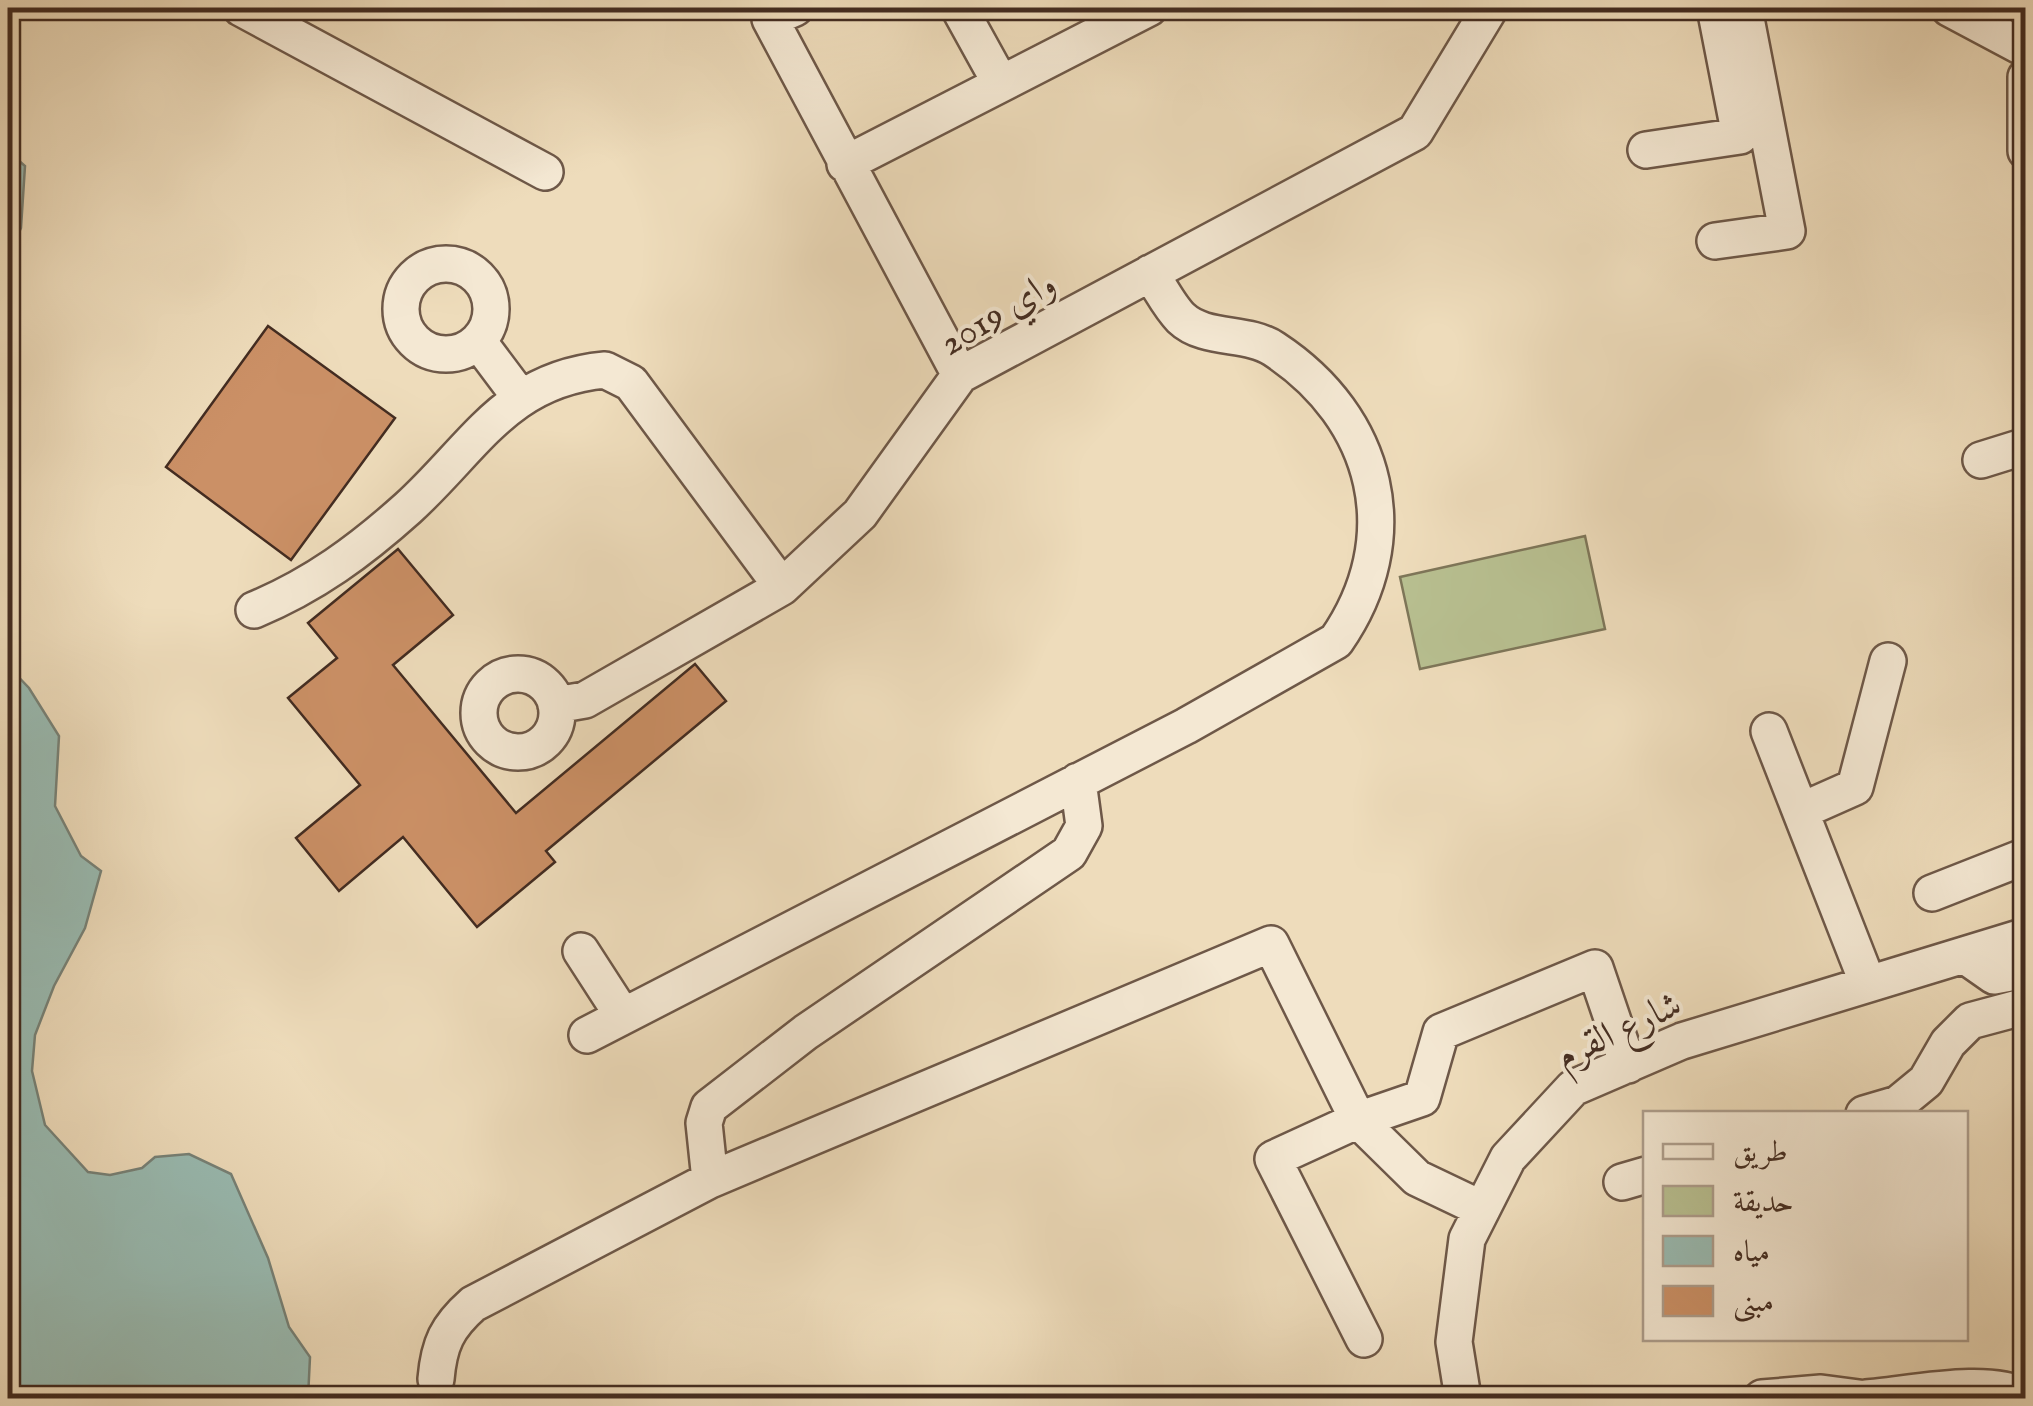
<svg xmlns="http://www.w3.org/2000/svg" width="2033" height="1406" font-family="'IM FELL English',Amiri,serif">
	<rect width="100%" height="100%" fill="#eedcbb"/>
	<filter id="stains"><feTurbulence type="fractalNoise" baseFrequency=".002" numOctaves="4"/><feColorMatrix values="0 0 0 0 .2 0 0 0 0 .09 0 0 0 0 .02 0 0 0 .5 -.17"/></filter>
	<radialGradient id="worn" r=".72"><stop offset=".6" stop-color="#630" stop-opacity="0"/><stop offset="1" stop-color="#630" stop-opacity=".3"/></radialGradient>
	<path fill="#b8c091" stroke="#7e7659" stroke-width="2.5" d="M 1585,536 L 1605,629 L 1420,669 L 1400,577 Z"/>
	<path fill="#99bbb2" stroke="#778278" stroke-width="2.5" d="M 8,151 L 25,166 L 21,228 L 8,257 Z
		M 8,666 L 29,688 L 59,736 L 55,806 L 81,856 L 101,871 L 85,928 L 54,986 L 35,1035 L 32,1071 L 45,1125 L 88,1172 L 110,1175 L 142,1168 L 155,1157 L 189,1154 L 231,1174 L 268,1258 L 289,1327 L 310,1357 L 308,1398 L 8,1398 Z"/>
	<path fill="#cb9066" stroke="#432c21" stroke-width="2.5" d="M 268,326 L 395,418 L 291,560 L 166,467 Z
		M 398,549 L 453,615 L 393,665 L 516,813 L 695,664 L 726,701 L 546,851 L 555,862 L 477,927 L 403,837 L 339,891 L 296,838 L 360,785 L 288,698 L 337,658 L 308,623 Z"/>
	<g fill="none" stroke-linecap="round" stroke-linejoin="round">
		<g stroke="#6e5848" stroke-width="40">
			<path id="minor" d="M 241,8 L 545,172
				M 795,8 L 770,19 L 960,375
				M 959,8 L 1001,84
				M 1949,8 L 2026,49
				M 2026,77 L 2026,151
				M 1646,150 L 1740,136 L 1715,8
				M 845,164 L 1149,8
				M 1715,241 L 1787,231 L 1744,8
				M401 309a45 45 0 1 1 90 0a45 45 0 1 1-90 0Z
				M 478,341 L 520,397
				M 1981,460 L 2026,446
				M 254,610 C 314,585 360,551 408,508 C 475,447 506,379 605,370 L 631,383 L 782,587
				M479 713a39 39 0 1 1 78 0a39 39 0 1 1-78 0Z
				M 556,705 L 585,700 L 782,587 L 860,514 L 960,375 L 1415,132 L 1490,8
				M 1769,731 L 1868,984
				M 1801,811 L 1855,787 L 1888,661
				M 1932,893 L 2026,856
				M 581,951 L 623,1016
				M 1964,955 L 1994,976 L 2026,970
				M 587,1035 L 1186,726 L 1336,641 C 1408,538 1379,418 1274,349 C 1247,331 1205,341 1181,318 C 1169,306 1160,287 1150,273
				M 1864,1114 L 1898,1104 L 1926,1081 L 1948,1043 L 1970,1021 L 2026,1006
				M 710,1180 L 704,1123 L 709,1107 L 806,1032 L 1069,853 L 1084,826 L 1078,781
				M 1622,1182 L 1646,1175
				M 1364,1339 L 1273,1159 L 1358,1120 L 1422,1098 L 1441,1032 L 1595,968 L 1628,1065
				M 436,1379 C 439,1344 447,1327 473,1304 L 710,1180 L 1271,944 L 1358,1120 L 1417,1178 L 1482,1209
				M 1463,1398 L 1454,1342 L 1467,1239 L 1508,1158 L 1573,1088 L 1682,1041 L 2026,936
				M 1762,1398 L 1821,1393 L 1859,1398
				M 1866,1398 C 1907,1395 1991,1376 2026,1398"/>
		</g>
		<use href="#minor" stroke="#f4e8d3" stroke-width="35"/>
	</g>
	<g text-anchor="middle" stroke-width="8" stroke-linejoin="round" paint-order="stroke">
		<g font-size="38" fill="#432c21" stroke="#f4e8d3">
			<text transform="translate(997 312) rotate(-31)" y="13">واي 2019</text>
			<text transform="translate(1618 1029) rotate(-25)" y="13">شارع القرم</text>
		</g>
	</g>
	<rect width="2033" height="1406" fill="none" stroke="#eedcbb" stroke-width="40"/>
	<rect x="10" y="10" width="2013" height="1386" fill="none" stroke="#432c21" stroke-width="5"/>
	<rect x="20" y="20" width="1993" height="1366" fill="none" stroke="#432c21" stroke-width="2.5"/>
	<rect x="1643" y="1111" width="325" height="230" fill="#f4e8d3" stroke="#ad9d8c" stroke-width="2.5"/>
	<rect x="1663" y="1144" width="50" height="15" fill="#f4e8d3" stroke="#ad9d8c" stroke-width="2.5"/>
	<text x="1733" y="1161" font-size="30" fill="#432c21">طريق</text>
	<rect x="1663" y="1186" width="50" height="30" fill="#b8c091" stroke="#ad9d8c" stroke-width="2.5"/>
	<text x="1733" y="1211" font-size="30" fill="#432c21">حديقة</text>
	<rect x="1663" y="1236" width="50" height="30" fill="#99bbb2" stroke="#ad9d8c" stroke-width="2.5"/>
	<text x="1733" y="1261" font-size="30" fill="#432c21">مياه</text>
	<rect x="1663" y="1286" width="50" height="30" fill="#cb9066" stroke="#ad9d8c" stroke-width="2.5"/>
	<text x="1733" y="1311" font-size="30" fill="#432c21">مبنى</text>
	<rect width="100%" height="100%" filter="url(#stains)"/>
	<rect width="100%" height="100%" fill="url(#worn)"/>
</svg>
